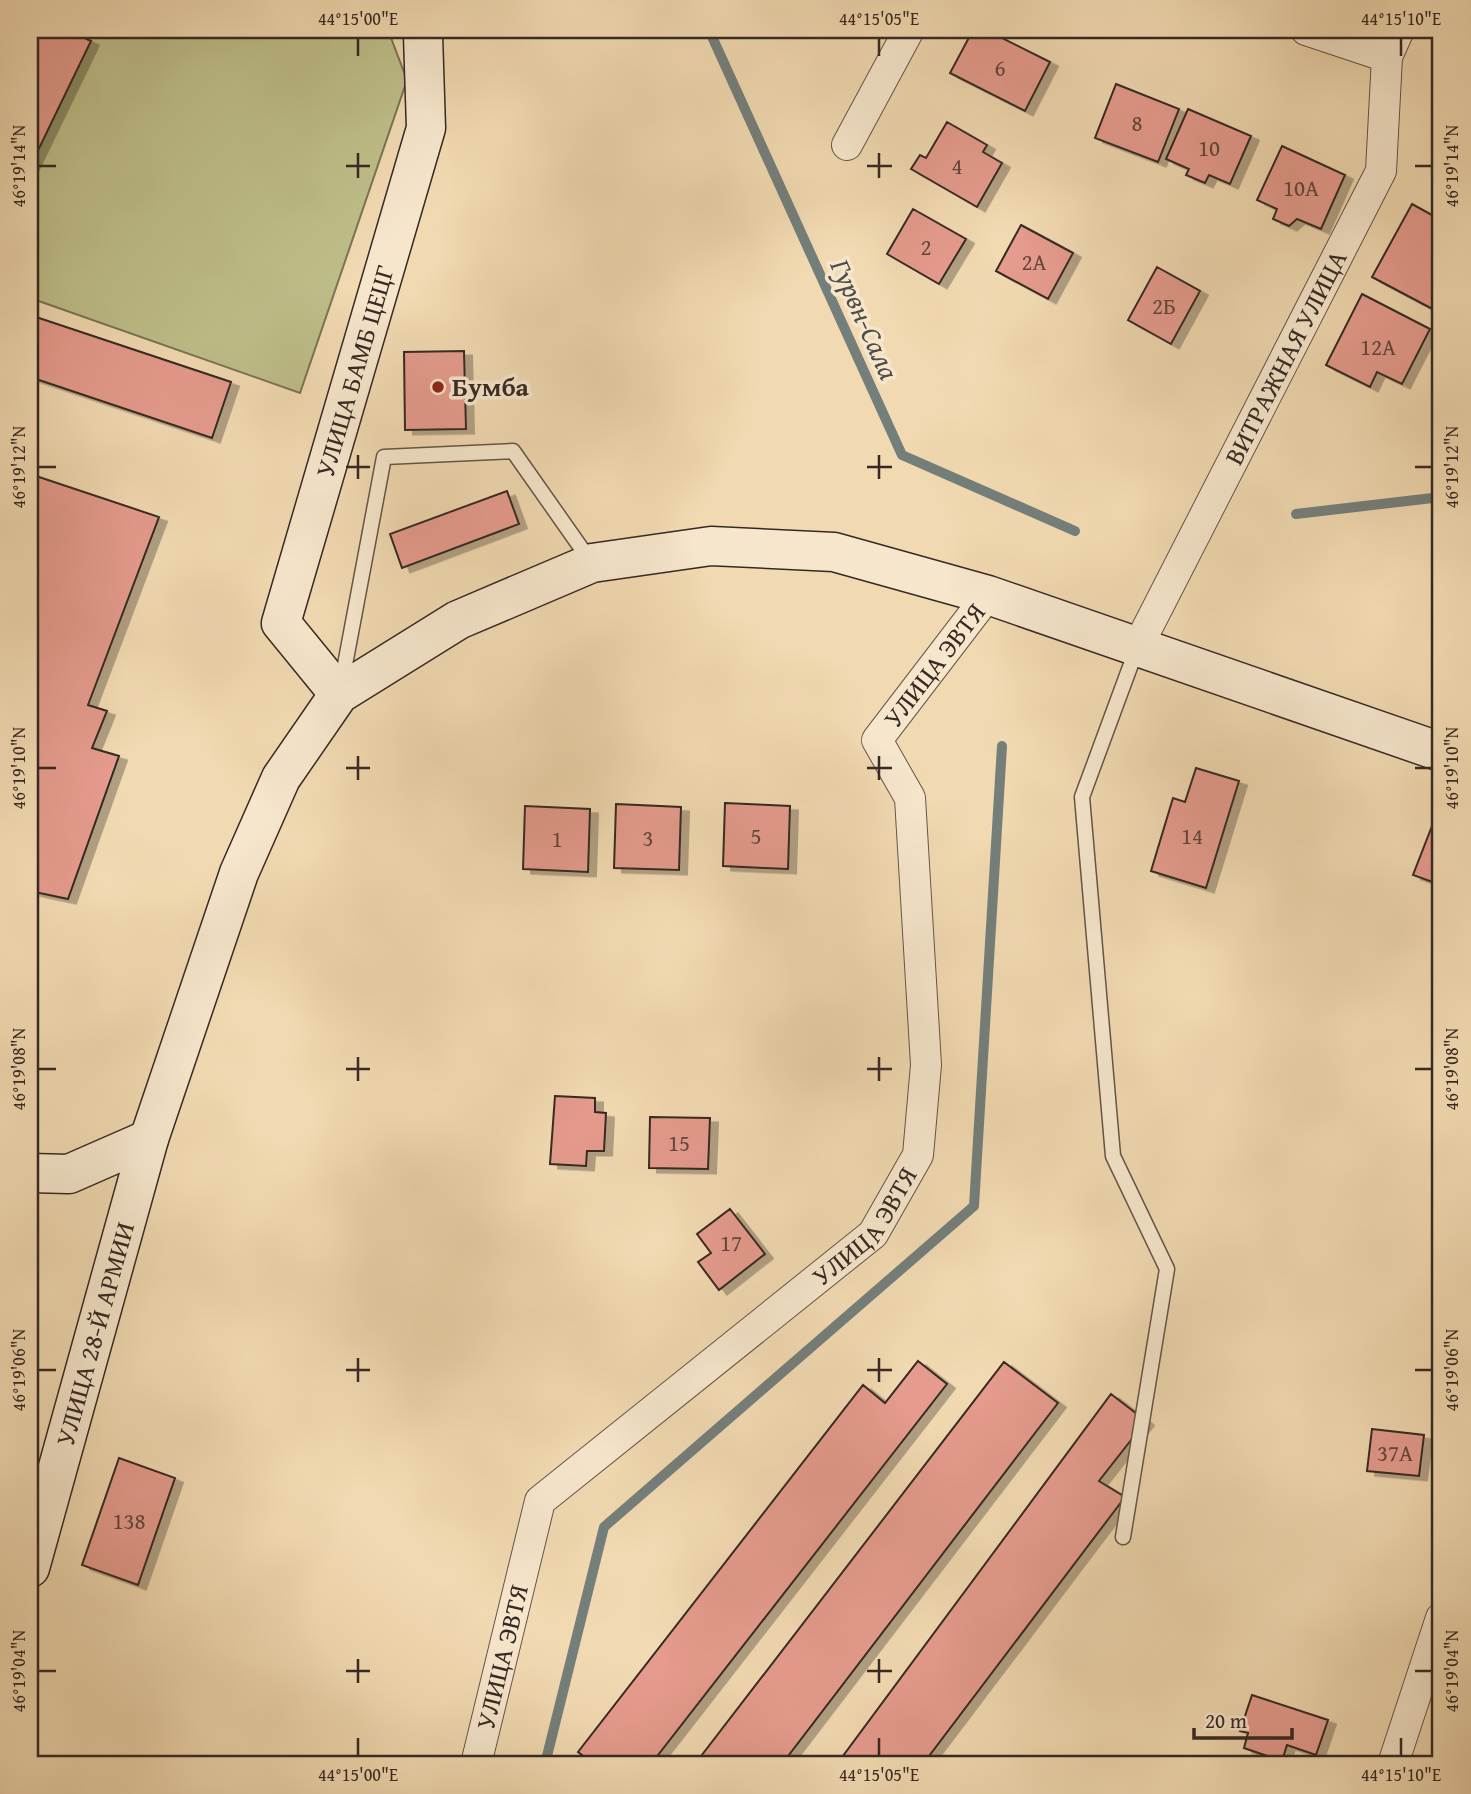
<svg xmlns="http://www.w3.org/2000/svg" width="1471" height="1794" font-family="'Gentium Book Plus',serif">
	<defs>
		<filter id="shadow"><feDropShadow dx="8" dy="4.5" stdDeviation="0" flood-color="#0004"/></filter>
	</defs>
	<rect width="100%" height="100%" fill="#f1d9b1"/>
	<filter id="stains"><feTurbulence type="fractalNoise" baseFrequency=".00286" numOctaves="4"/><feColorMatrix values="0 0 0 0 .2 0 0 0 0 .09 0 0 0 0 .02 0 0 0 .5 -.17"/></filter>
	<radialGradient id="worn" r=".72"><stop offset=".6" stop-color="#630" stop-opacity="0"/><stop offset="1" stop-color="#630" stop-opacity=".3"/></radialGradient>
	<path fill="#bebe89" stroke="#7a7456" stroke-width="2" d="M 30,30 L 388,30 L 407,80 L 300,393 L 30,298 Z"/>
	<g fill="none" stroke-linecap="round" stroke-linejoin="round">
		<path stroke="#747f7b" stroke-width="10" d="M 709,30 L 902,455 L 1075,531
			M 1296,514 L 1441,497
			M 545,1764 L 604,1527 L 974,1206 L 1002,746"/>
	</g>
	<path fill="#e59b8d" stroke="#362924" stroke-width="2" filter="url(#shadow)" d="M 32,30 L 68,30 L 91,41 L 30,167 L 30,35 Z
		M 973,30 L 986,30 L 1050,62 L 1025,111 L 950,73 Z
		M 1116,84 L 1179,109 L 1158,162 L 1095,138 Z
		M 1188,109 L 1251,136 L 1230,184 L 1209,175 L 1205,183 L 1186,175 L 1189,169 L 1166,159 Z
		M 947,122 L 987,145 L 983,152 L 1002,163 L 977,207 L 911,169 L 920,155 L 926,158 Z
		M 1282,146 L 1345,175 L 1321,229 L 1297,219 L 1289,226 L 1273,219 L 1277,209 L 1257,200 Z
		M 1412,204 L 1441,220 L 1440,313 L 1372,277 Z
		M 913,209 L 966,239 L 939,284 L 887,254 Z
		M 1021,225 L 1073,253 L 1048,299 L 996,271 Z
		M 1157,267 L 1200,291 L 1171,344 L 1128,320 Z
		M 1362,294 L 1430,329 L 1402,384 L 1377,372 L 1370,387 L 1326,365 Z
		M 30,315 L 231,382 L 212,438 L 30,377 Z
		M 464,351 L 466,429 L 405,430 L 404,352 Z
		M 30,474 L 159,517 L 88,705 L 107,711 L 92,748 L 119,756 L 68,899 L 30,891 Z
		M 507,491 L 519,524 L 402,568 L 390,534 Z
		M 1196,768 L 1239,781 L 1206,888 L 1151,871 L 1173,798 L 1185,802 Z
		M 725,803 L 790,806 L 788,869 L 723,866 Z
		M 616,804 L 681,807 L 679,870 L 614,868 Z
		M 525,806 L 590,809 L 588,872 L 523,869 Z
		M 1432,826 L 1441,830 L 1441,885 L 1413,875 Z
		M 555,1096 L 595,1098 L 595,1112 L 606,1113 L 604,1151 L 587,1151 L 586,1166 L 550,1164 Z
		M 650,1117 L 710,1118 L 708,1169 L 649,1168 Z
		M 730,1209 L 765,1254 L 719,1290 L 698,1262 L 711,1253 L 697,1234 Z
		M 918,1361 L 947,1384 L 651,1764 L 594,1764 L 578,1752 L 863,1385 L 885,1403 Z
		M 1004,1362 L 1058,1403 L 782,1764 L 695,1764 Z
		M 1111,1394 L 1146,1421 L 1099,1481 L 1125,1497 L 923,1764 L 837,1764 Z
		M 1372,1429 L 1424,1435 L 1419,1476 L 1367,1471 Z
		M 119,1458 L 175,1478 L 138,1585 L 82,1565 Z
		M 1252,1695 L 1328,1720 L 1316,1755 L 1287,1745 L 1282,1761 L 1244,1748 L 1248,1733 L 1240,1731 Z"/>
	<g fill="none" stroke-linecap="round" stroke-linejoin="round">
		<g stroke="#655547" stroke-width="17">
			<path id="lane" d="M 341,686 L 384,457 L 513,451 L 591,562
				M 1123,1537 L 1167,1269 L 1113,1156 L 1082,797 L 1137,648"/>
		</g>
		<g stroke="#655547" stroke-width="32">
			<g id="street">
				<path d="M 1306,30 L 1387,57"/>
				<path d="M 847,145 L 909,30"/>
				<path id="s1" d="M 1138,646 L 1381,171 L 1387,57 L 1399,30"/>
				<path id="s2" d="M 476,1764 L 540,1501 L 873,1234 L 918,1155 L 926,1065 L 910,798 L 877,740 L 988,595"/>
				<path d="M 1393,1764 L 1441,1618"/>
			</g>
		</g>
		<g stroke="#362924" stroke-width="41">
			<g id="secondary">
				<path id="s3" d="M 339,694 L 281,623 L 426,128 L 423,35 L 421,30"/>
				<path d="M 30,1173 L 69,1174 L 149,1139"/>
				<path id="s4" d="M 30,1568 L 149,1139 L 239,873 L 281,778 L 339,694 L 458,620 L 592,563 L 711,546 L 834,552 L 988,595 L 1441,752"/>
			</g>
		</g>
		<use href="#lane" stroke="#f6e6cc" stroke-width="14"/>
		<use href="#street" stroke="#f6e6cc" stroke-width="30"/>
		<use href="#secondary" stroke="#f6e6cc" stroke-width="38"/>
	</g>
	<path fill="none" stroke="#362924" stroke-width="2.5" d="M 358,38 L 358,56M 879,38 L 879,56M 1401,38 L 1401,56M 358,153 L 358,178M 879,153 L 879,178M 38,166 L 56,166M 346,166 L 370,166M 867,166 L 892,166M 1415,166 L 1432,166M 358,455 L 358,479M 879,455 L 879,479M 38,467 L 56,467M 346,467 L 370,467M 867,467 L 892,467M 1415,467 L 1432,467M 358,756 L 358,780M 879,756 L 879,780M 38,768 L 56,768M 346,768 L 370,768M 867,768 L 892,768M 1415,768 L 1432,768M 358,1057 L 358,1081M 879,1057 L 879,1081M 38,1069 L 56,1069M 346,1069 L 370,1069M 867,1069 L 892,1069M 1415,1069 L 1432,1069M 358,1358 L 358,1382M 879,1358 L 879,1382M 38,1370 L 56,1370M 346,1370 L 370,1370M 867,1370 L 892,1370M 1415,1370 L 1432,1370M 358,1659 L 358,1683M 879,1659 L 879,1683M 38,1671 L 56,1671M 346,1671 L 370,1671M 867,1671 L 892,1671M 1415,1671 L 1432,1671M 358,1738 L 358,1756M 879,1738 L 879,1756M 1401,1738 L 1401,1756"/>
	<circle fill="#8f2418" stroke="#f6e6cc" stroke-width="2.5" cx="438" cy="387" r="7"/>
	<g text-anchor="middle" stroke-width="7" stroke-linejoin="round" paint-order="stroke">
		<g font-size="23" fill="#62463e">
			<text x="1000" y="76">6</text>
			<text x="1137" y="131">8</text>
			<text x="1209" y="156">10</text>
			<text x="957" y="174">4</text>
			<text x="1301" y="196">10А</text>
			<text x="926" y="255">2</text>
			<text x="1034" y="270">2А</text>
			<text x="1164" y="314">2Б</text>
			<text x="1378" y="355">12А</text>
			<text x="756" y="844">5</text>
			<text x="1192" y="844">14</text>
			<text x="648" y="846">3</text>
			<text x="557" y="847">1</text>
			<text x="679" y="1151">15</text>
			<text x="731" y="1251">17</text>
			<text x="1395" y="1461">37А</text>
			<text x="129" y="1529">138</text>
		</g>
		<g font-size="26" fill="#362924" stroke="#f6e6cc">
			<text dy="9" stroke="none"><textPath href="#s1" startOffset="324">ВИТРАЖНАЯ УЛИЦА</textPath></text>
			<text dy="9" stroke="none"><textPath href="#s3" startOffset="354">УЛИЦА БАМБ ЦЕЦГ</textPath></text>
			<text dy="9" stroke="none"><textPath href="#s2" startOffset="1307">УЛИЦА ЭВТЯ</textPath></text>
			<text dy="9" stroke="none"><textPath href="#s2" startOffset="698">УЛИЦА ЭВТЯ</textPath></text>
			<text dy="9" stroke="none"><textPath href="#s4" startOffset="243">УЛИЦА 28-Й АРМИИ</textPath></text>
			<text dy="9" stroke="none"><textPath href="#s2" startOffset="110">УЛИЦА ЭВТЯ</textPath></text>
		</g>
		<g font-size="26" font-weight="bold" fill="#362924" stroke="#f6e6cc" text-anchor="start">
			<text x="452" y="396">Бумба</text>
		</g>
		<g font-size="28" font-style="italic" fill="#504d48" stroke="#f6e6cc">
			<text transform="translate(865 319) rotate(66)" y="10">Гурвн-Сала</text>
		</g>
	</g>
	<rect width="1471" height="1794" fill="none" stroke="#f1d9b1" stroke-width="77"/>
	<path d="M1194 1728v10h98v-10" fill="none" stroke="#362924" stroke-width="3.5"/>
	<text x="1205" y="1728" font-size="21" fill="#362924" stroke="#f6e6cc" stroke-width="5" paint-order="stroke">20 m</text>
	<rect x="38" y="38" width="1394" height="1718" fill="none" stroke="#362924" stroke-width="2.5"/>
	<g font-size="18" text-anchor="middle" fill="#362924">
		<text x="358" y="25">44°15'00"E</text>
		<text x="879" y="25">44°15'05"E</text>
		<text x="1401" y="25">44°15'10"E</text>
		<text transform="translate(19 166) rotate(-90)" y="6">46°19'14"N</text>
		<text transform="translate(1452 166) rotate(-90)" y="6">46°19'14"N</text>
		<text transform="translate(19 467) rotate(-90)" y="6">46°19'12"N</text>
		<text transform="translate(1452 467) rotate(-90)" y="6">46°19'12"N</text>
		<text transform="translate(19 768) rotate(-90)" y="6">46°19'10"N</text>
		<text transform="translate(1452 768) rotate(-90)" y="6">46°19'10"N</text>
		<text transform="translate(19 1069) rotate(-90)" y="6">46°19'08"N</text>
		<text transform="translate(1452 1069) rotate(-90)" y="6">46°19'08"N</text>
		<text transform="translate(19 1370) rotate(-90)" y="6">46°19'06"N</text>
		<text transform="translate(1452 1370) rotate(-90)" y="6">46°19'06"N</text>
		<text transform="translate(19 1671) rotate(-90)" y="6">46°19'04"N</text>
		<text transform="translate(1452 1671) rotate(-90)" y="6">46°19'04"N</text>
		<text x="358" y="1781">44°15'00"E</text>
		<text x="879" y="1781">44°15'05"E</text>
		<text x="1401" y="1781">44°15'10"E</text>
	</g>
	<rect width="100%" height="100%" filter="url(#stains)"/>
	<rect width="100%" height="100%" fill="url(#worn)"/>
</svg>
